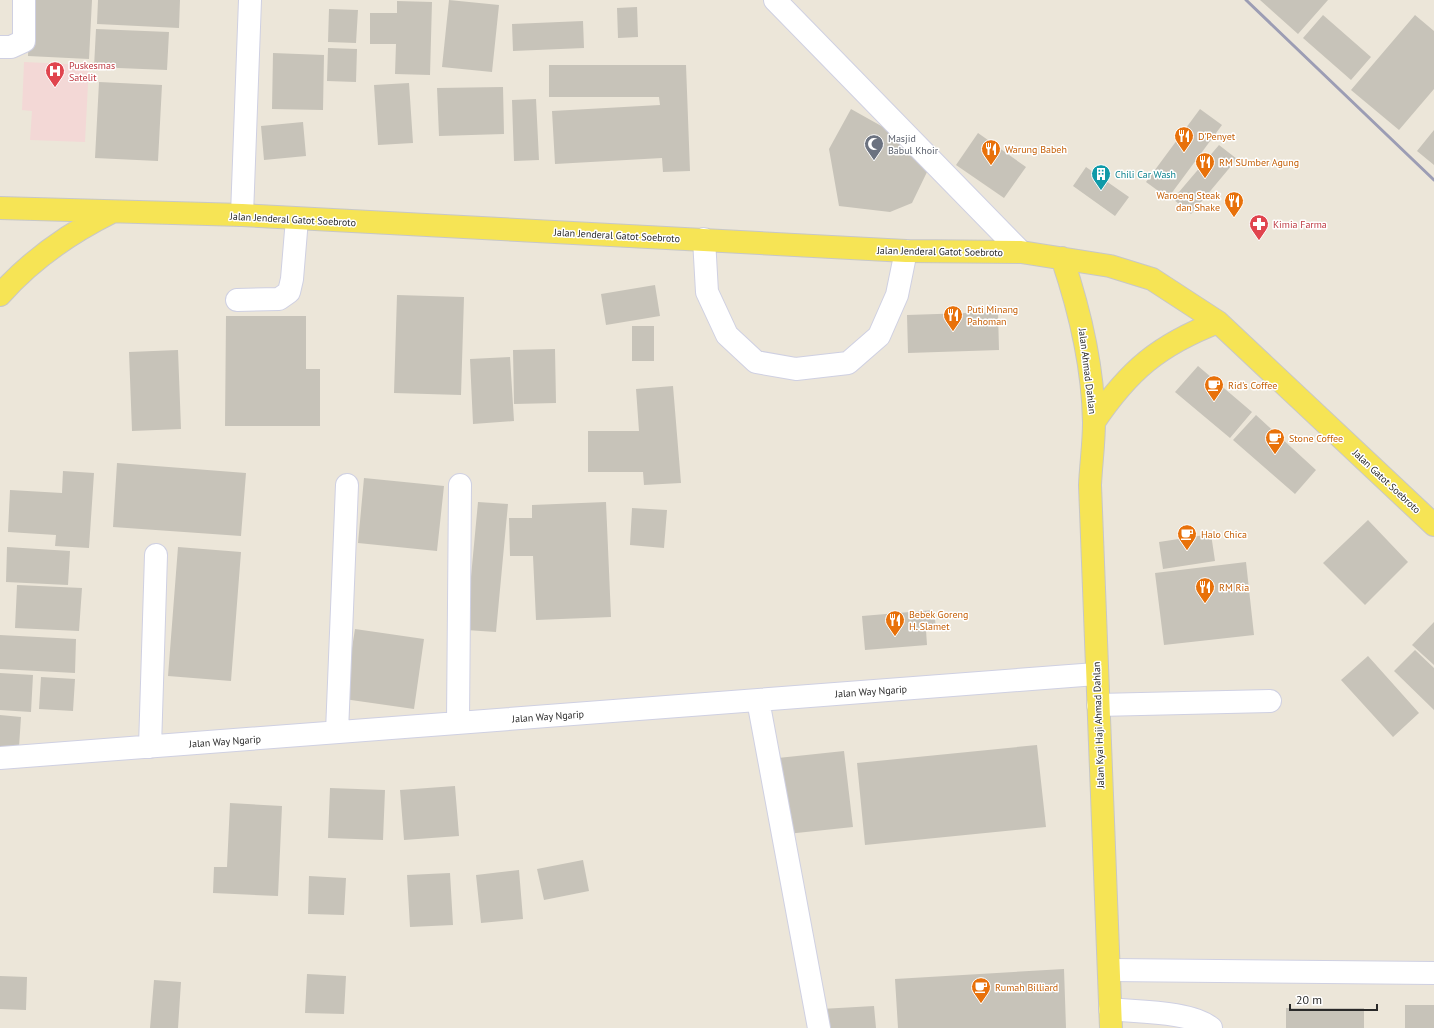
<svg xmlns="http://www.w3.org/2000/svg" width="1434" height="1028" font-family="'PT Sans',sans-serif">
	<rect width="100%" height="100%" fill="#ece6d9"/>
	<path fill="#f3d8d6" d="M 24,62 L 89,65 L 85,142 L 30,140 L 32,111 L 22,110 Z"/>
	<path fill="#c7c3b9" d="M 30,0 L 92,0 L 89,59 L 28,56 Z
		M 98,0 L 180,0 L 179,28 L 97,24 Z
		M 449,0 L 499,5 L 492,72 L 442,67 Z
		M 1260,0 L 1328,0 L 1298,34 Z
		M 397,1 L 432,2 L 430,75 L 395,74 L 396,44 L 370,44 L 370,13 L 397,13 Z
		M 637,7 L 638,37 L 618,38 L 617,8 Z
		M 329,9 L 358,10 L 356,43 L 328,42 Z
		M 1323,15 L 1371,57 L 1351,80 L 1303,38 Z
		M 1415,15 L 1434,31 L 1434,89 L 1399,130 L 1351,90 Z
		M 583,21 L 584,48 L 513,51 L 512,24 Z
		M 96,29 L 169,32 L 167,70 L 94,67 Z
		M 328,48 L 357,49 L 356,82 L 327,81 Z
		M 273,53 L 324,55 L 323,110 L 272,109 Z
		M 549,65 L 686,65 L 690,171 L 663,172 L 662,158 L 555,164 L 552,111 L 660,105 L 659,97 L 549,97 Z
		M 99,82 L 162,85 L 158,161 L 95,158 Z
		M 409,83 L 413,143 L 378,145 L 374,85 Z
		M 503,87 L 504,134 L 439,136 L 437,88 Z
		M 536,99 L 539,160 L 514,161 L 512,100 Z
		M 851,109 L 892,132 L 927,172 L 912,203 L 890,212 L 839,206 L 829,149 Z
		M 1200,109 L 1222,125 L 1168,198 L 1146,182 Z
		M 303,122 L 306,156 L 264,160 L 261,126 Z
		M 1434,130 L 1434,165 L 1417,151 Z
		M 978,133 L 1026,167 L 1004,198 L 956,165 Z
		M 1219,145 L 1237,159 L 1191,214 L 1173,199 Z
		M 1086,167 L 1129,197 L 1115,216 L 1073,186 Z
		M 655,285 L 660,316 L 606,325 L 601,294 Z
		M 397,295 L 464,297 L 461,395 L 394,393 Z
		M 998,312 L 999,350 L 908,353 L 907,315 Z
		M 226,316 L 306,316 L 306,369 L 320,369 L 320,426 L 225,426 Z
		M 632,326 L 654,326 L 654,361 L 632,361 Z
		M 555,349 L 556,403 L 514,404 L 513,350 Z
		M 178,350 L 181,429 L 132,431 L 129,352 Z
		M 510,357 L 514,421 L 473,424 L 470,359 Z
		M 1198,366 L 1252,412 L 1230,438 L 1175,392 Z
		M 673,386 L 681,483 L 644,485 L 643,472 L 588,472 L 588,431 L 639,431 L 636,389 Z
		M 1256,415 L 1316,470 L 1295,494 L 1233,440 Z
		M 117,463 L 246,473 L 241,536 L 113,527 Z
		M 63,471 L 94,473 L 89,548 L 55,546 L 56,535 L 8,532 L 10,490 L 62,493 Z
		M 364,478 L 444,486 L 437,551 L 358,543 Z
		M 478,502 L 508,504 L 496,632 L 466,630 Z
		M 606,502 L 611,617 L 536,620 L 533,556 L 510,556 L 509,518 L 532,518 L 532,505 Z
		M 632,508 L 667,510 L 664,548 L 630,545 Z
		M 1368,520 L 1408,562 L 1365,605 L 1323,563 Z
		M 1211,534 L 1215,561 L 1163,569 L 1159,542 Z
		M 7,547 L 70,551 L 68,585 L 6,582 Z
		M 178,547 L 241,552 L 231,681 L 168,676 Z
		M 1246,562 L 1254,635 L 1164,645 L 1155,573 Z
		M 17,585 L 82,588 L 79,631 L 15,628 Z
		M 934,610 L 936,629 L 926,630 L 927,645 L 865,650 L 862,616 Z
		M 1434,622 L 1434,665 L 1412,645 Z
		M 355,629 L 424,639 L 414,709 L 344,699 Z
		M 0,635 L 76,639 L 75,673 L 0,669 Z
		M 1415,650 L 1434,668 L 1434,710 L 1394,671 Z
		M 1368,656 L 1419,713 L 1393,737 L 1341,680 Z
		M 0,673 L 33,675 L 31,712 L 0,710 Z
		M 41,677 L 75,679 L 73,711 L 39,709 Z
		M 0,715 L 21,717 L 19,747 L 0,746 Z
		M 1037,745 L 1046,827 L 865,845 L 857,763 Z
		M 844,751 L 853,827 L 787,834 L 778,758 Z
		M 455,786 L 459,836 L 404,840 L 400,790 Z
		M 330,788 L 385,790 L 383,840 L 328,838 Z
		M 230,803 L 282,806 L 278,896 L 213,893 L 214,867 L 227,867 Z
		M 583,860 L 589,891 L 544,900 L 537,869 Z
		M 519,870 L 523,919 L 481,923 L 476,875 Z
		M 450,873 L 453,925 L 410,927 L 407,875 Z
		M 309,876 L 346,878 L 344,915 L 308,914 Z
		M 1064,969 L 1066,1028 L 898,1028 L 895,979 Z
		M 307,974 L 346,976 L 344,1014 L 305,1013 Z
		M 0,976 L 27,977 L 26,1010 L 0,1009 Z
		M 154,980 L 181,982 L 178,1028 L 150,1028 Z
		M 1405,1005 L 1434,1005 L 1434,1028 L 1405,1028 Z
		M 874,1006 L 876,1028 L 823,1028 L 821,1009 Z
		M 1286,1008 L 1364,1008 L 1364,1028 L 1286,1028 Z"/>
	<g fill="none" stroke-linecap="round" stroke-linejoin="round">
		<g stroke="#cfd0e2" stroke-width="24">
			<path id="minor" d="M 775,0 L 1021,252
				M 0,47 L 11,47 L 24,41 L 24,0
				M 242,215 L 250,0
				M 704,239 L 707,292 L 727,335 L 756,362 L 796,369 L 848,363 L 879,336 L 897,295 L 906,251
				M 237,300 L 279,299 L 289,292 L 292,279 L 297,219
				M 758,700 L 819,1028
				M 1098,705 L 1270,701
				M 458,723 L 460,485
				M 337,732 L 347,485
				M 150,747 L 156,555
				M 0,758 L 1096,674
				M 1109,970 L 1434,973
				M 1110,1009 C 1136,1012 1191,1011 1211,1028"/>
		</g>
		<g stroke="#c7c7c7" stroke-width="24">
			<path id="major" d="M 0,208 L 242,215 L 906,251 L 1021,252 L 1110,266 L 1152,279 L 1218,322 L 1434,525
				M 1062,258 C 1080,311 1093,365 1094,422 C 1094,443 1091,464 1090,485 L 1111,1028
				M 0,295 C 31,260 68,234 110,213
				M 1094,422 C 1129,370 1159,345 1218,322"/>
		</g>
		<use href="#minor" stroke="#fff" stroke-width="22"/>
		<use href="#major" stroke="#f6e455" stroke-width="22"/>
		<path stroke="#9c9db4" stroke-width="3" d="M 1246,0 L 1434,180"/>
	</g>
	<defs>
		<g id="hospital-pin" transform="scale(1)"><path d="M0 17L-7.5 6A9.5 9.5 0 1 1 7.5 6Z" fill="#e0444e" stroke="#fff"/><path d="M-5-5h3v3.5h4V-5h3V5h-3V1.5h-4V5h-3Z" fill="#fff"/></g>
		<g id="restaurant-pin" transform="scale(1)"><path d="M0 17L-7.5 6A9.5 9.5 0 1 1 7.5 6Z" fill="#e8710a" stroke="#fff"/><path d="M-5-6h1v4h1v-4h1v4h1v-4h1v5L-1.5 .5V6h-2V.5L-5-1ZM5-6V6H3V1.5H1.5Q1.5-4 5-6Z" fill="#fff"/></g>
		<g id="mosque-pin" transform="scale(1)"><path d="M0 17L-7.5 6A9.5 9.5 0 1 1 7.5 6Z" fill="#6b7280" stroke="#fff"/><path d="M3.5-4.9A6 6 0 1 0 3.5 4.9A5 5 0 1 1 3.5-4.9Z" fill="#fff"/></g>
		<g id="building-pin" transform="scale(1)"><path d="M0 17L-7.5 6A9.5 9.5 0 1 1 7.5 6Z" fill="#0f9aa8" stroke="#fff"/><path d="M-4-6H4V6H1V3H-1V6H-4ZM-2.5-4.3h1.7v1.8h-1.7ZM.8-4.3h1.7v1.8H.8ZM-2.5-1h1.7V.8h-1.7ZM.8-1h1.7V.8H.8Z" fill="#fff"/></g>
		<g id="pharmacy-pin" transform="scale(1)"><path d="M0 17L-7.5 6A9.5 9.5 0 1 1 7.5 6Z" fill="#e0444e" stroke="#fff"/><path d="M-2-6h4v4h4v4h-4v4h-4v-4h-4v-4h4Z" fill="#fff"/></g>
		<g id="cafe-pin" transform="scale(1)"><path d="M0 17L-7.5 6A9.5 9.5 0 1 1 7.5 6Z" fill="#e8710a" stroke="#fff"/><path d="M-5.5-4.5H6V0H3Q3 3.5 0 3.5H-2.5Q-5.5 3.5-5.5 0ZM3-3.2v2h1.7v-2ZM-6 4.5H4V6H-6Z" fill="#fff"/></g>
	</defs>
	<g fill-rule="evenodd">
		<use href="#hospital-pin" x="55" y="71"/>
		<use href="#restaurant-pin" x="1184" y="136"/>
		<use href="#mosque-pin" x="874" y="144"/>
		<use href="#restaurant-pin" x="991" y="149"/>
		<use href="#restaurant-pin" x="1205" y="162"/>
		<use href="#building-pin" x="1101" y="174"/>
		<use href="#restaurant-pin" x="1234" y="201"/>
		<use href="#pharmacy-pin" x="1259" y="224"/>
		<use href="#restaurant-pin" x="953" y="315"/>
		<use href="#cafe-pin" x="1214" y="385"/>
		<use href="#cafe-pin" x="1275" y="438"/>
		<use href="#cafe-pin" x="1187" y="534"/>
		<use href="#restaurant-pin" x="1205" y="587"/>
		<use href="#restaurant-pin" x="895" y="620"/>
		<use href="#cafe-pin" x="981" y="987"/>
	</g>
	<g text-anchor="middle" stroke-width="3" stroke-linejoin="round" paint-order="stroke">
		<g font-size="10" fill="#be3a42" stroke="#fff" text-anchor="start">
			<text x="69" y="69">Puskesmas<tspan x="69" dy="12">Satelit</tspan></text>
			<text x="1273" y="228">Kimia Farma</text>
		</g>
		<g font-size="10" fill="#c56008" stroke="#fff" text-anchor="start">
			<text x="1198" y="140">D'Penyet</text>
			<text x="1005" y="153">Warung Babeh</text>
			<text x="1219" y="166">RM SUmber Agung</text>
			<text x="1220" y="199" text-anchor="end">Waroeng Steak<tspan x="1220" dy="12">dan Shake</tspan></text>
			<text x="967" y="313">Puti Minang<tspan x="967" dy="12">Pahoman</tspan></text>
			<text x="1228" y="389">Rid's Coffee</text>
			<text x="1289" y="442">Stone Coffee</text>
			<text x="1201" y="538">Halo Chica</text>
			<text x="1219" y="591">RM Ria</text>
			<text x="909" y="618">Bebek Goreng<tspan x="909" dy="12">H. Slamet</tspan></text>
			<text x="995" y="991">Rumah Billiard</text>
		</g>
		<g font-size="10" fill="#5b616d" stroke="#fff" text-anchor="start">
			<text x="888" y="142">Masjid<tspan x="888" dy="12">Babul Khoir</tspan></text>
		</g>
		<g font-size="10" fill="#0d838f" stroke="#fff" text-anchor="start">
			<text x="1115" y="178">Chili Car Wash</text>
		</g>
		<g font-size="10" fill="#292929" stroke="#fff">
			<text transform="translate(293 219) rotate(3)" y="4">Jalan Jenderal Gatot Soebroto</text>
			<text transform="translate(617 235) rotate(3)" y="4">Jalan Jenderal Gatot Soebroto</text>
			<text transform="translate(940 251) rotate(1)" y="4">Jalan Jenderal Gatot Soebroto</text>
			<text transform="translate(1088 371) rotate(83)" y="4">Jalan Ahmad Dahlan</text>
			<text transform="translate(1387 481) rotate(43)" y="4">Jalan Gatot Soebroto</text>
			<text transform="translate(871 691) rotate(-4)" y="4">Jalan Way Ngarip</text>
			<text transform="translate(548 716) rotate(-4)" y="4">Jalan Way Ngarip</text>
			<text transform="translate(1098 725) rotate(-92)" y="4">Jalan Kyai Haji Ahmad Dahlan</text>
			<text transform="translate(225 741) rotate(-4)" y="4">Jalan Way Ngarip</text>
		</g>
	</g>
	<path d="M1290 1004v6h87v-6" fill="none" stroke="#292929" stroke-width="2"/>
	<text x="1296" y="1004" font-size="12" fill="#292929" stroke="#ffffff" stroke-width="3" paint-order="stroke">20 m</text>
</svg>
